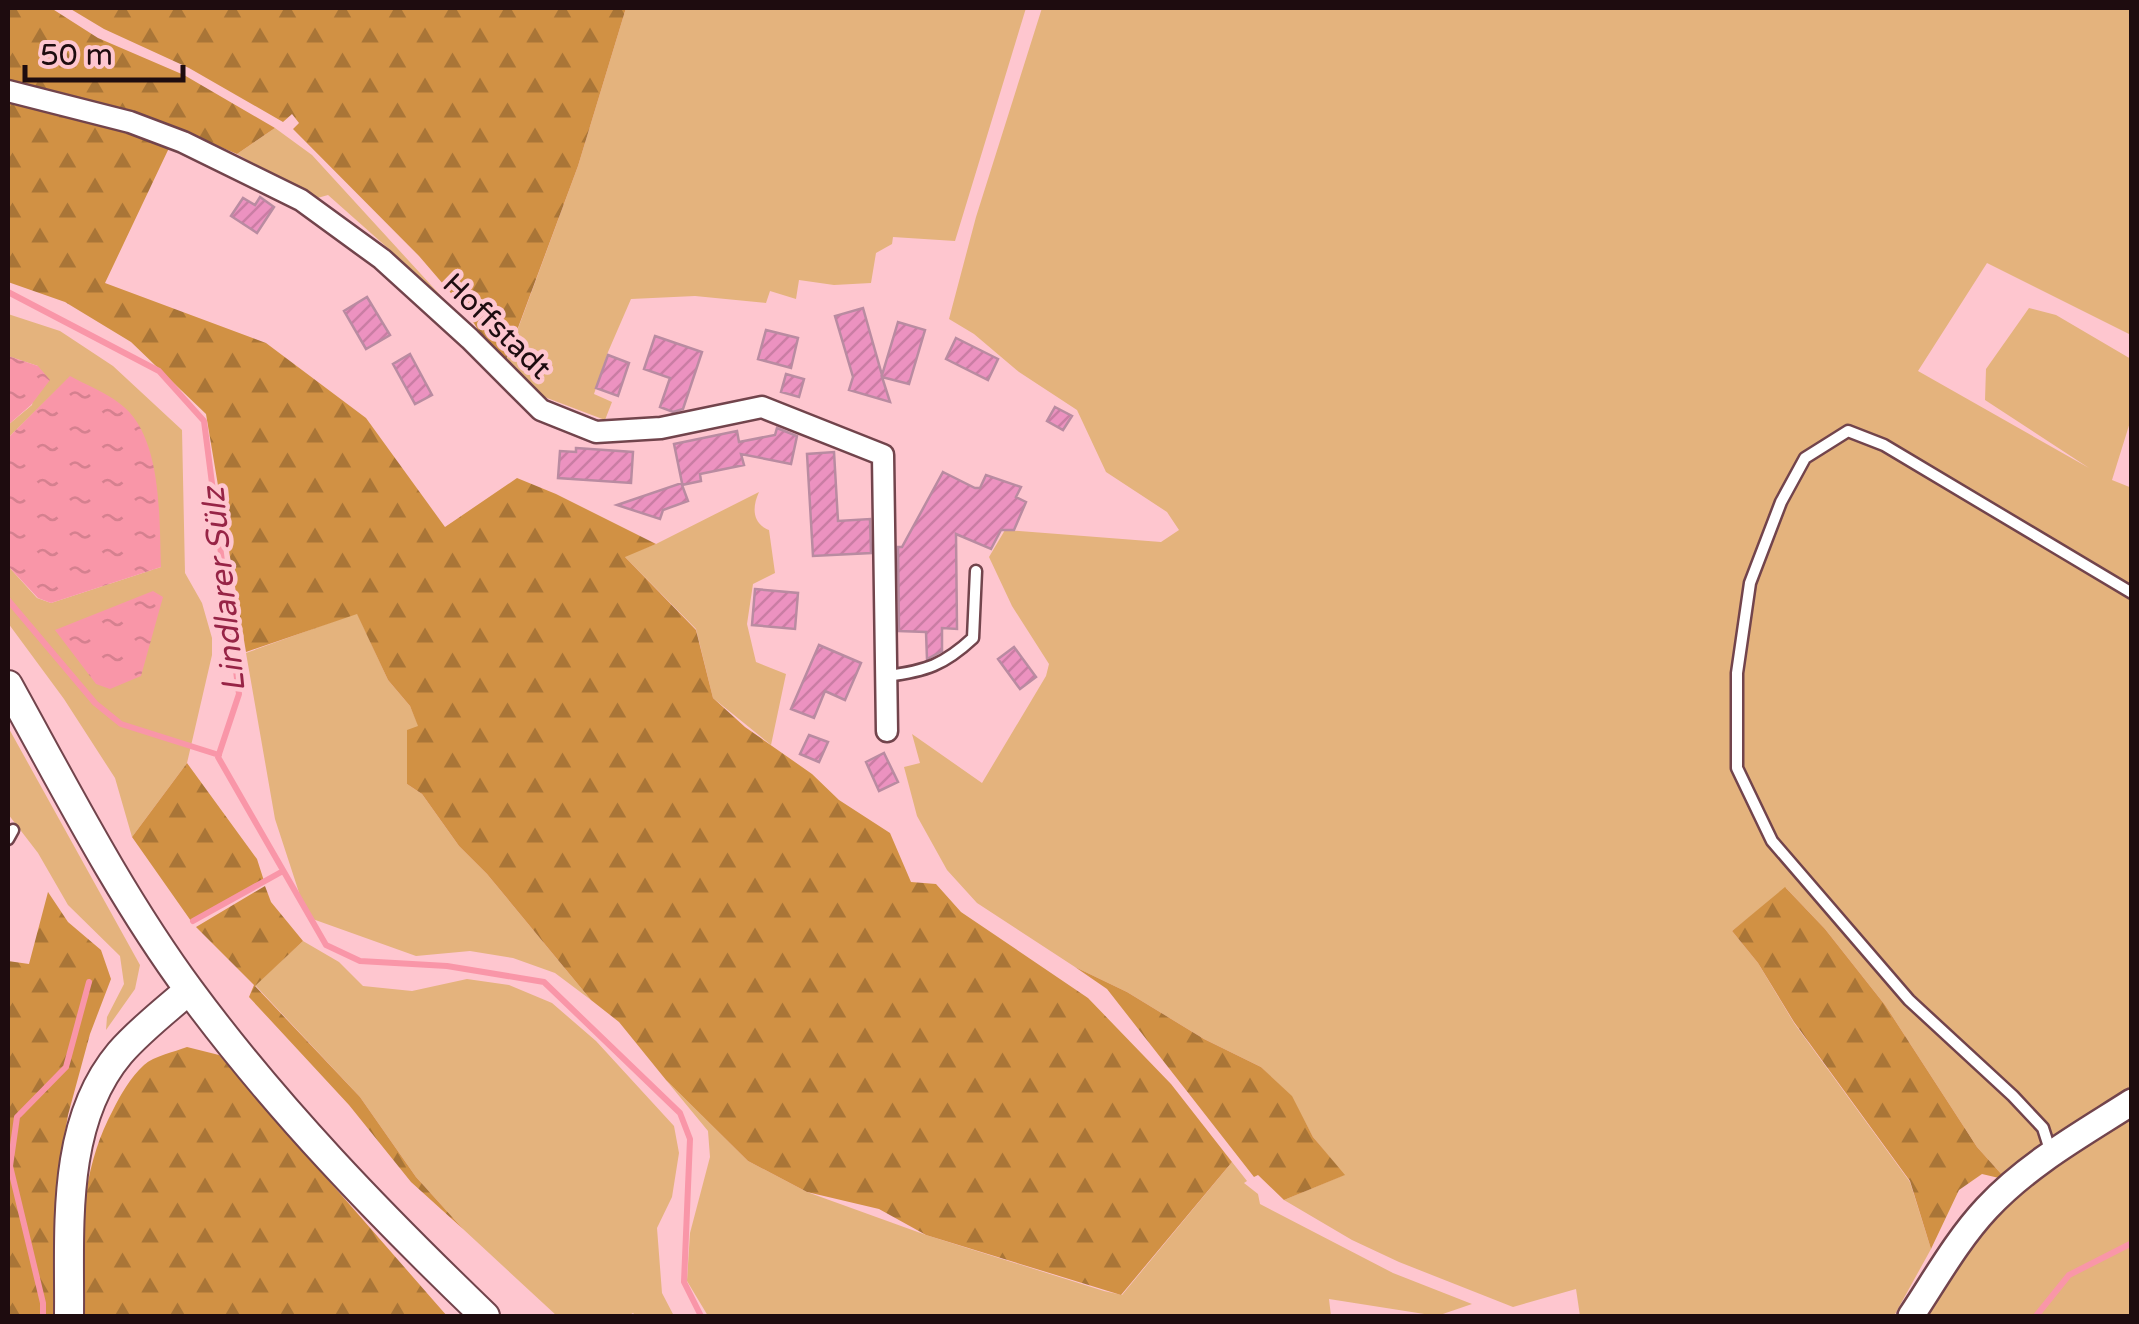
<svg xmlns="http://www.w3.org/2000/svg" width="2139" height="1324" font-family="'Varela Round',sans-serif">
	<defs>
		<pattern id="forest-firs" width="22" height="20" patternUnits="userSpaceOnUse" patternTransform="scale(2.5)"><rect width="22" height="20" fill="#d19144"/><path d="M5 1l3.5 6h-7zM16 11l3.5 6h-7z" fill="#a97537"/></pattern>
		<pattern id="water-ripples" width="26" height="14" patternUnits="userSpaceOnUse" patternTransform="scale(2.5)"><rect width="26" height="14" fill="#f996a8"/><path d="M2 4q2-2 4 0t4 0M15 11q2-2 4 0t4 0" fill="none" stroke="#d5808f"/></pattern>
		<pattern id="building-hatch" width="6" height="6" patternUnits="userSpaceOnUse" patternTransform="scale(2.5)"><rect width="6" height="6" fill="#ec92c0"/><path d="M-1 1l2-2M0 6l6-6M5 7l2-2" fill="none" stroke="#ca7da4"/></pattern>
	</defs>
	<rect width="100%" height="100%" fill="#fec6cf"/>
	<path fill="#e4b37d" d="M 626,8 L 1026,8 L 955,241 L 893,237 L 892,244 L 876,253 L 871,283 L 834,285 L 799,280 L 796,299 L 770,291 L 766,303 L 695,296 L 631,299 L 608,352 L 594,394 L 612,402 L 605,420 L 547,398 L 502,372 L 578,166 Z
		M 1042,8 L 2131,8 L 2131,335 L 1987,263 L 1918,371 L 2089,468 L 1985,400 L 1986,369 L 2029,308 L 2056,315 L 2131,359 L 2131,419 L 2112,480 L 2132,488 L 2131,1090 L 2003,1176 L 1977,1147 L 1885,1005 L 1825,929 L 1786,888 L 1732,931 L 1758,963 L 1794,1023 L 1910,1182 L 1931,1249 L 1894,1316 L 1580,1316 L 1576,1289 L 1513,1307 L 1399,1262 L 1352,1240 L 1284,1200 L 1344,1175 L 1313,1137 L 1291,1096 L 1261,1067 L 1204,1039 L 1127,992 L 1075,967 L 977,903 L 947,870 L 917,816 L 904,767 L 920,763 L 912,734 L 982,783 L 1046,676 L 1049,664 L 1012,606 L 989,557 L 1005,530 L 1161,542 L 1179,530 L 1167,512 L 1106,472 L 1077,410 L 1019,372 L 974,334 L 949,319 L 976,217 Z
		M 275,128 L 312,155 L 473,331 L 393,262 L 390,250 L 328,195 L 314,199 L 237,154 Z
		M 8,314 L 60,331 L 113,366 L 182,430 L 185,573 L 202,603 L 212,638 L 212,655 L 187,763 L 132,837 L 115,778 L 64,699 L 8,623 L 8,566 L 37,598 L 51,603 L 161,567 L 70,377 L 8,438 L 8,425 L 32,405 L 38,366 L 8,356 Z
		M 759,492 C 752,507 752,523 769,530 L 775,573 L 753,584 L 747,624 L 756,662 L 786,674 L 771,745 L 713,698 L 696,629 L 624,556 L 656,544 Z
		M 357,613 L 388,680 L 410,706 L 419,727 L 407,784 L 422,794 L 459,846 L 487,874 L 591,1000 L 555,973 L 513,958 L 470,951 L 416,956 L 307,917 L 275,819 L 246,653 Z
		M 8,727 L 140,965 L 135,989 L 106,1030 L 107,1017 L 124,984 L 120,956 L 68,905 L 38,853 L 8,814 Z
		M 303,941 L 339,962 L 363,986 L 412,991 L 467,979 L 509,985 L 552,1003 L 596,1041 L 674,1126 L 679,1153 L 672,1197 L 657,1228 L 662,1293 L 674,1316 L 636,1316 L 633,1313 L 628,1316 L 557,1316 L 463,1229 L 416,1177 L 360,1097 L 255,985 Z
		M 666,1080 L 748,1161 L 807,1192 L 926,1235 L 1104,1291 L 1122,1295 L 1232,1162 L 1247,1181 L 1244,1183 L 1258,1194 L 1260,1204 L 1393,1273 L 1472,1304 L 1437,1316 L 1329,1299 L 1331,1316 L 708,1316 L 687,1281 L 690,1233 L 710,1157 L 708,1131 Z
		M 2131,1107 L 2131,1316 L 1919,1316 L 1948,1274 L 2019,1189 Z"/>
	<path fill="url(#forest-firs)" d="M 8,8 L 51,8 L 98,38 L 184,75 L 275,128 L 237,154 L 178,129 L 105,283 L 266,343 L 366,418 L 445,527 L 517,478 L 556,494 L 656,544 L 625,557 L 696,630 L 713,698 L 745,727 L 812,774 L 839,800 L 890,833 L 911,882 L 936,884 L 961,912 L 1088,998 L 1171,1084 L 1232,1162 L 1121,1295 L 926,1235 L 879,1209 L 807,1192 L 748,1161 L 666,1080 L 619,1022 L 591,1000 L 487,874 L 459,846 L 422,794 L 407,784 L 407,730 L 418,726 L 410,706 L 388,680 L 357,614 L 246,652 L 206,414 L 131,342 L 65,302 L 8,282 Z
		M 69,8 L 626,8 L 578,166 L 502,371 L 468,313 L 419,256 L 293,129 L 299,123 L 292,114 L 283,122 L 189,68 L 104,29 Z
		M 187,763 L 257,859 L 264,881 L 191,921 L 132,837 Z
		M 265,886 L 271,902 L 303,941 L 255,986 L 360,1097 L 416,1177 L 463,1229 L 411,1182 L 349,1105 L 249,997 L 254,985 L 196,927 Z
		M 1785,887 L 1825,929 L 1885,1005 L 1977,1147 L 2003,1176 L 1999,1178 L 1982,1174 L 1959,1190 L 1931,1249 L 1910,1181 L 1794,1022 L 1758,963 L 1732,931 Z
		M 48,892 L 68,922 L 101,950 L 111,979 L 90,1034 L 68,1115 L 59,1169 L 58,1316 L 8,1316 L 8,961 L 29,964 Z
		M 1075,967 L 1127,992 L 1204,1039 L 1261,1067 L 1292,1096 L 1313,1137 L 1345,1175 L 1284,1200 L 1258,1175 L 1254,1177 L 1107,989 Z
		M 187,1047 L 219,1055 L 447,1316 L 80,1316 C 81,1245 78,1175 113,1110 C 121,1094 130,1078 144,1065 C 154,1056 174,1052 187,1047 Z"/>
	<path fill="url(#water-ripples)" d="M 8,356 L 38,366 L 50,380 L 31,405 L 8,425 Z
		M 70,376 C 86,385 105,392 119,403 C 163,434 159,519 161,567 L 51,603 L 38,598 L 8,566 L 8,438 Z
		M 153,591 L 163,597 L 141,676 L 110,689 L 96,684 L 55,630 Z"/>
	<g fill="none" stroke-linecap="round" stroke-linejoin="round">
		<path stroke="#f996a8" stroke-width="6" d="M 8,292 L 159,371 L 204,421 L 239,694 L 218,757 L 326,945 L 360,961 L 447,966 L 544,982 L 680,1113 L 690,1139 L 684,1282 L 701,1316
			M 8,600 L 95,703 L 121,724 L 219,755
			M 193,921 L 283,871
			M 43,1316 L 43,1303 L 10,1166 L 17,1117 L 66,1067 L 89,982
			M 2036,1316 L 2069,1275 L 2132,1243"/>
	</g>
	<path fill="url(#building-hatch)" stroke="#b98ba1" stroke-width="2.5" d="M 260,197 L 274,207 L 257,233 L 231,216 L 243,198 L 255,205 Z
		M 367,297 L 390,335 L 366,349 L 344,311 Z
		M 863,308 L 882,375 L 898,322 L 925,330 L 909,384 L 882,377 L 890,402 L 849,390 L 853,377 L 835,316 Z
		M 766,330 L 798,338 L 791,368 L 758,359 Z
		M 655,336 L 702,352 L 683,409 L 673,412 L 660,407 L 670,378 L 644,369 Z
		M 956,338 L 998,359 L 988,380 L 946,359 Z
		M 410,354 L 432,395 L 415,404 L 393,364 Z
		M 608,355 L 629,363 L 618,396 L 596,388 Z
		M 786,374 L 804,379 L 799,397 L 781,392 Z
		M 1055,407 L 1072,416 L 1063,430 L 1047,421 Z
		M 777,428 L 797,436 L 791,464 L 741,454 L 744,465 L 700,474 L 701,481 L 682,485 L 688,501 L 663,510 L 660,519 L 617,505 L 682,483 L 674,444 L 737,431 L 739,442 L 775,435 Z
		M 576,448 L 633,452 L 631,483 L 558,478 L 560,451 L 576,452 Z
		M 834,452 L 838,521 L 870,519 L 871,553 L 813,556 L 807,454 Z
		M 943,472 L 975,488 L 980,488 L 986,475 L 1021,487 L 1016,497 L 1026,502 L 1014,530 L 1001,530 L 991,549 L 956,534 L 957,629 L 942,628 L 942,651 L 927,659 L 926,632 L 899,631 L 898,547 L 902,547 Z
		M 755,589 L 798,593 L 795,629 L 752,625 Z
		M 819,645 L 861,663 L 845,700 L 825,691 L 814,718 L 791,709 Z
		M 1014,647 L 1036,677 L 1020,689 L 998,659 Z
		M 809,735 L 828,742 L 819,762 L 800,754 Z
		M 884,753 L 898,782 L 879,791 L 866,762 Z"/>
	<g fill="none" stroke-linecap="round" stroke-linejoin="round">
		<g stroke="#72444c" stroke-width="15">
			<path id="service" d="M 887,676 C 926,671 944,665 973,638 L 976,571
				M 8,839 L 13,830
				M 2051,1153 L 2043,1128 L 2013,1096 L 1909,1000 L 1772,841 L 1737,768 L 1737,673 L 1750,583 L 1781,502 L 1805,458 L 1848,431 L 1884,445 L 2132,593"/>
		</g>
		<g stroke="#72444c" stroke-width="25">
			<path id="minor" d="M 8,91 L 130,122 L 183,142 L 301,200 L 382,259 L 470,339 L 541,410 L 596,432 L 661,428 L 762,407 L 883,455 L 887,731"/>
		</g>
		<g stroke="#72444c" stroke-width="30">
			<path id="tertiary" d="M 1911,1316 C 1935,1280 1957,1240 1987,1208 C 2028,1164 2082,1134 2132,1102"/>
		</g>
		<g stroke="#72444c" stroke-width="32">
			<path id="secondary" d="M 8,685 C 65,788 120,896 190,991 C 277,1109 380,1215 485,1316
				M 69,1316 C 70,1231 60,1124 120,1053 C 140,1030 166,1010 189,990"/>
		</g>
		<use href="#service" stroke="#fff" stroke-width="10"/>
		<use href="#minor" stroke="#fff" stroke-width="20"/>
		<use href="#tertiary" stroke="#fff" stroke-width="25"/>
		<use href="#secondary" stroke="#fff" stroke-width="28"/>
	</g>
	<g text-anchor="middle" stroke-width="9" stroke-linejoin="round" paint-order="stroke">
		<g font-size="30" fill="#1e0c0f" stroke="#fec6cf">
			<text transform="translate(497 326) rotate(44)" y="10">Hoffstadt</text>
		</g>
		<g font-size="32" font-style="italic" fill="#972446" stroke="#fec6cf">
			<text transform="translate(223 590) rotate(-96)" y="11">Lindlarer Sülz</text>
		</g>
	</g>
	<rect width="2139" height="1324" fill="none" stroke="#1e0c0f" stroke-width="20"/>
	<path d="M25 65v15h158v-15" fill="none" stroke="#1e0c0f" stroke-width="5"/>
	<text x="40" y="65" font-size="30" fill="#1e0c0f" stroke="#fec6cf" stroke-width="8" paint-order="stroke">50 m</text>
</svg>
